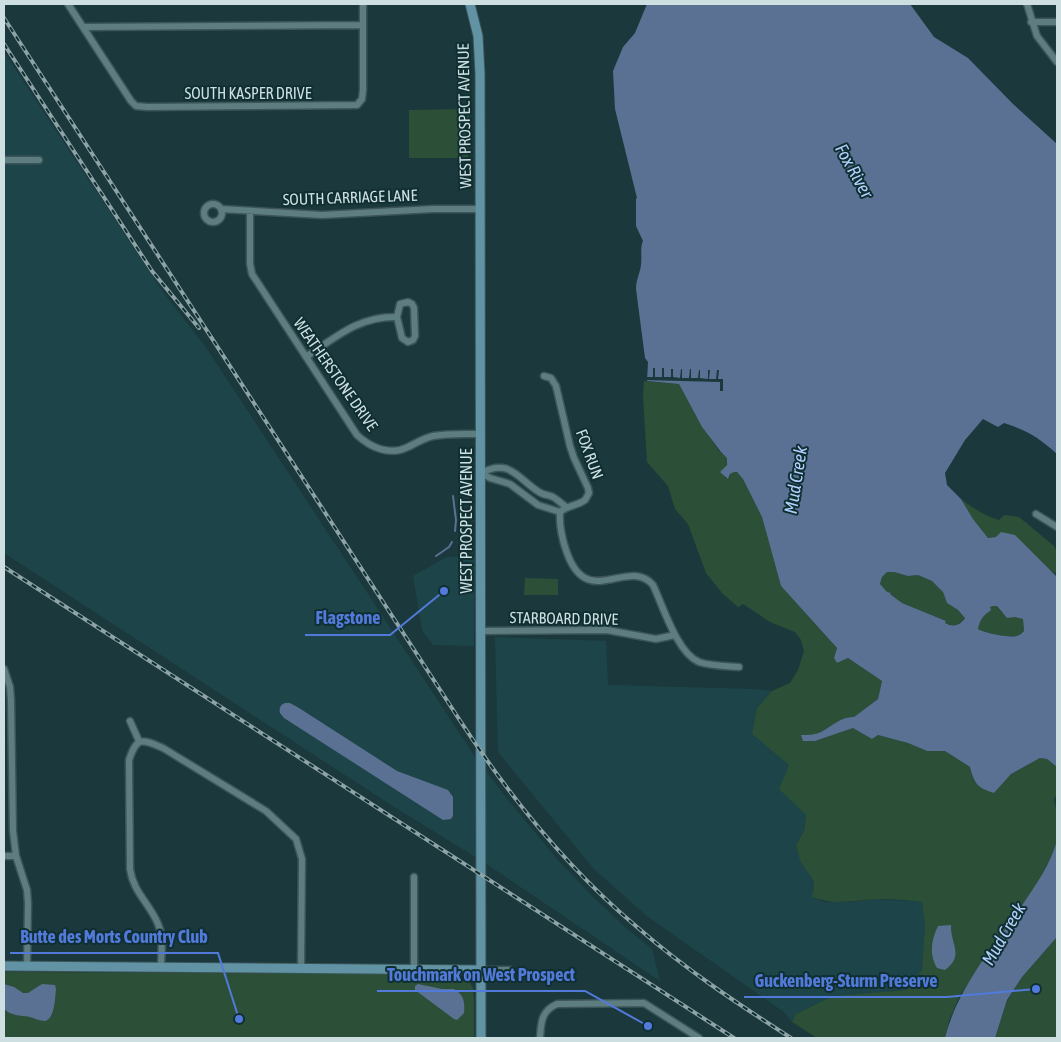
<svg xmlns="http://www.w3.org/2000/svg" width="1061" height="1042" font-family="'Asap Condensed',sans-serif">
	<rect width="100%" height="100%" fill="#1b393c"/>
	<path fill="#1d4549" d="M 4,52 L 163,292 L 207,349 L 473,754 L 508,800 L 557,859 L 590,894 L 626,928 L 652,949 L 660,981 L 482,861 L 388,803 L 4,553 Z
		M 475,556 L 474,646 L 433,645 L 422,630 L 413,576 L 447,557 Z
		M 495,637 L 606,641 L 608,685 L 754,689 L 772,691 L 757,708 L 752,734 L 789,765 L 794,803 L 806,815 L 804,831 L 796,845 L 802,863 L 812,876 L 814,890 L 812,897 L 824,902 L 850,902 L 877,899 L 922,902 L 925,924 L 922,970 L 906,990 L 833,996 L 796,1014 L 792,1022 L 784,1012 L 648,917 L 594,869 L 498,752 Z"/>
	<path fill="#2c4f37" d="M 470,109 L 467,131 L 468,158 L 409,158 L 409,110 Z
		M 644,381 L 679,384 L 702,427 L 720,452 L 728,458 L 724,475 L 726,478 L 729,478 L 731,472 L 737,472 L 743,479 L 762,517 L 781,586 L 837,648 L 834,658 L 837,663 L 848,658 L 882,681 L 878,699 L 854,717 C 837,716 824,737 807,735 L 803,741 L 815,741 L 853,728 L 872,739 L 878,735 L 908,743 L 927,751 L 945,751 L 970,767 L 974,781 L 994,793 L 1011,774 L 1040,758 L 1047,759 L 1057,767 L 1057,793 L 1054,800 L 1057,813 L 1057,841 L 1053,854 L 1035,887 L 960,995 L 949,1021 L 945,1038 L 817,1038 L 792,1022 L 796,1014 L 833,996 L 906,990 L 922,970 L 925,924 L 922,902 C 908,900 893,899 878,899 C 855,900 834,906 812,897 C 817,878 811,878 802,864 C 799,859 798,851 796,845 L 804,831 L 806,815 L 779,789 L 789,765 L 752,734 L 757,708 L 772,691 L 790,683 L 798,670 L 804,651 L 801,640 L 795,632 L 770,622 L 743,604 L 738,607 L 722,593 L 706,573 L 688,524 L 675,509 L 668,486 L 647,462 L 643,397 Z
		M 961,499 C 973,508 985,516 999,520 L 1004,515 L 1019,517 L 1054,546 L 1057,552 L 1057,577 L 1056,574 L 996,537 L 988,538 L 973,519 Z
		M 887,572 L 894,572 L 908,576 L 918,575 L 932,581 L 943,592 L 947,603 L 958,610 L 965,617 C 960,625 954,628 945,623 L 946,621 L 902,603 L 890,594 L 891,593 L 887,593 L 880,584 L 882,577 Z
		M 525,578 L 558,579 L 558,595 L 524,595 Z
		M 993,606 L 997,606 L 1002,613 L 1023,619 L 1024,631 C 1022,633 1020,635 1017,636 C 1010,638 984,633 978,629 C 979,621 981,615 989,612 L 990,607 Z
		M 1057,937 L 1057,1038 L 995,1038 L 1007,1001 L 1022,977 Z
		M 4,972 L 407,974 L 468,979 L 473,988 L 474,1000 L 474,1038 L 4,1038 Z"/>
	<path fill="#5a7193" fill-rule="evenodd" d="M 647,4 L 910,4 L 934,37 L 968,58 L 1013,104 L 1057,144 L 1057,454 C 1039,438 1028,431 1004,423 L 998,427 L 983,419 L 965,440 L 945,473 L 947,485 L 961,499 L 973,519 L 988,538 L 996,537 L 1001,532 L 1015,535 L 1057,577 L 1057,767 L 1047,759 L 1040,758 L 1011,774 L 994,793 C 977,788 974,783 970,767 L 945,751 L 927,751 L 908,743 L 878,735 L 872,739 L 853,728 L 815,741 L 803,741 L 801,735 C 809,735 814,735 821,732 C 832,726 842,716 854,717 L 878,699 L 882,681 L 848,658 L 837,663 L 834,658 L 837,648 L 781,586 L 762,517 L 743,479 L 737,472 L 734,472 L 730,474 L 728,479 L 720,472 L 727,465 L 727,458 L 721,452 L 702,427 L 679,384 L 647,381 L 648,362 L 645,358 L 636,289 C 636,280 640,273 641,265 C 642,257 640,246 643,241 L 636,226 L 636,199 L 637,198 L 615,109 L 613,71 L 623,47 L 635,33 ZM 887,572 L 894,572 L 908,576 L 918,575 L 932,581 L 943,592 L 947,603 L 958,610 L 965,618 C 960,625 954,628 945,623 L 946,621 L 902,603 L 890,594 L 891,593 L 887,592 L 880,584 L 882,577 ZM 993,606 L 997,606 L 1007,618 L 1015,617 L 1023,619 L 1024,631 C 1022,633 1020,635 1017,636 C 1010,638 984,633 978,629 C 980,619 983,616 991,610 L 990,607 Z
		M 285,703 L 290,703 L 299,708 L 397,771 L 448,790 L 453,797 L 453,816 L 451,819 L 443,820 L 284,718 L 280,713 C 279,708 280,705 285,703 Z
		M 1057,841 L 1057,937 L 1022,977 L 1007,1000 L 995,1038 L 945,1038 C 957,989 992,948 1021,907 C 1035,886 1050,865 1057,841 Z
		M 951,925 C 950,944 965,955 945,970 L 937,968 C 929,954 931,941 938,926 Z
		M 4,984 L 14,987 L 23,993 L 28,993 L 42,984 L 55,985 L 56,989 C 55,997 55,1019 45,1021 C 40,1021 34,1018 30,1017 C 19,1015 12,1016 4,1009 Z
		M 418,984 L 442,989 L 454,989 C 464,995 465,1002 464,1013 L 457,1020 L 454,1019 L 415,990 L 415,986 Z"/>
	<path fill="#1b393c" d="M 653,368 L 655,368 L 655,377 L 662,377 L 662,368 L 664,368 L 664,377 L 671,377 L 671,369 L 673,369 L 673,377 L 680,378 L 681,369 L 682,369 L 682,378 L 689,378 L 690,369 L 691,369 L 691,378 L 698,378 L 699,370 L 700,370 L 700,378 L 708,379 L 708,370 L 710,370 L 709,379 L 716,379 L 717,370 L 719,370 L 718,379 L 723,379 L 723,391 L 720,391 L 720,382 L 644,380 L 646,377 L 653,377 Z"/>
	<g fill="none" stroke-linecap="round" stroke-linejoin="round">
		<path stroke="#5a7193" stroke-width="2" d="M 453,496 L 456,520 L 455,531
			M 436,556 L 449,547 L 452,542"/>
		<g stroke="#3b5558" stroke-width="9">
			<path id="minor" d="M 68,4 L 131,101 L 136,106 L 147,107 L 357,105 L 362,99 L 363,90 L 363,4
				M 1027,4 L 1037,36 L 1057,62
				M 1031,22 L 1057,22
				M 83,27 L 363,25
				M 4,160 L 39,160
				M204 213a9 9 0 1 1 18 0a9 9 0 1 1-18 0Z
				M 221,209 L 322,215 L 433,209 L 481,209
				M 250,211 L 250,264 L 252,274 L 357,435 C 371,448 390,456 408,447 C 416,443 424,438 433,436 C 449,433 465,434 481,434
				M 408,302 L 412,304 L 414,308 L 415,336 L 413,340 L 408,342 L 402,338 L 397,317 L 400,304 Z
				M 306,357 C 336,337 359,316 397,317
				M 544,376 L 551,378 L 556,386 L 570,446 L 574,458 L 588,488 L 589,493 L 585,500 C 577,506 568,505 560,512 C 559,527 562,539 567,553 C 588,611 628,556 653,585 C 663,606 677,653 699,662 C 711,666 726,666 739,667
				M 481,473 C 510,458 517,478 539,492 C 543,495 549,495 553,497 C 558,500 562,504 566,507
				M 481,473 L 490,478 L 510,484 L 538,505 L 560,512
				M 1036,514 L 1057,527
				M 481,631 L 607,630 L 656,639 L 675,635
				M 4,669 L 10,687 L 11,700 L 13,831 L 16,856 L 27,890 L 28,903 L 27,967
				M 130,721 L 139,741
				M 4,856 L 16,856
				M 161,967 C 161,954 164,937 158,924 C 150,904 133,892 130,869 L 129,760 C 137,736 142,739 163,748 L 266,811 L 296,839 L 302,859 L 301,968
				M 414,969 L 414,877
				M 481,970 L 510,970
				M 540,1038 C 541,1023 541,1011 557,1004 L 644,1003 L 699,1038"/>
		</g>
		<g stroke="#3b5558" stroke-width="11">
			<path id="secondary" d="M 470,4 L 478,36 L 480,74 L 481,1038
				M 4,966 L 481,970"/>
		</g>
		<use href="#minor" stroke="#5e7d81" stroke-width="6"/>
		<use href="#secondary" stroke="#6193a4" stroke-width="9"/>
		<g stroke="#8da3a5" stroke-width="4">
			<path id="rail" d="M 4,18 L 459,719 C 509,796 567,868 637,927 C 685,969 738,1004 791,1038
				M 4,44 L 152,271 L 199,328
				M 4,567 L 734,1038"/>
		</g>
		<use href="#rail" stroke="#102f32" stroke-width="2" stroke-dasharray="5.5" stroke-linecap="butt"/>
	</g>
	<g text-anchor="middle" stroke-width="4" stroke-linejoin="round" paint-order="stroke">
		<g font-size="16" fill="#cedfe1" stroke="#102f32">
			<text x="248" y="99">SOUTH KASPER DRIVE</text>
			<text transform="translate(464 116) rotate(-91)" y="6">WEST PROSPECT AVENUE</text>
			<text transform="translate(350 197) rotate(-2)" y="6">SOUTH CARRIAGE LANE</text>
			<text transform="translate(336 374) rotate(55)" y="6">WEATHERSTONE DRIVE</text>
			<text transform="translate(590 454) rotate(70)" y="6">FOX RUN</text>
			<text transform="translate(466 521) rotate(-90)" y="6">WEST PROSPECT AVENUE</text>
			<text transform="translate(564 618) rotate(1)" y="6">STARBOARD DRIVE</text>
		</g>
		<g font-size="18" font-style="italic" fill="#b1d0fe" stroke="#102f32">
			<text transform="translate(854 171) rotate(61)" y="6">Fox River</text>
			<text transform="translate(796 480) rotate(-81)" y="6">Mud Creek</text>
			<text transform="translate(1004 934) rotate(-60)" y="6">Mud Creek</text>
		</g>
	</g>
	<path fill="none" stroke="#527adb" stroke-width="2" d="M444 591L390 635H305M239 1019L218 953H10M648 1026L585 991H377M1036 989L947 997H744"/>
	<g fill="#527adb" stroke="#102f32" stroke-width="2">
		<circle cx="444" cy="591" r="5"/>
		<circle cx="239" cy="1019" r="5"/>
		<circle cx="648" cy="1026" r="5"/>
		<circle cx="1036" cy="989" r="5"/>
	</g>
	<g font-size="18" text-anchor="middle" font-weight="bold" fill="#527adb" stroke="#102f32" stroke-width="4" stroke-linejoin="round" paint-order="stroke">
		<text x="348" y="624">Flagstone</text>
		<text x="114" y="943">Butte des Morts Country Club</text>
		<text x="481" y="981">Touchmark on West Prospect</text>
		<text x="846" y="987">Guckenberg-Sturm Preserve</text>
	</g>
	<rect width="1061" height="1042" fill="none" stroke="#cedfe1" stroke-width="10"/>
</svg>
